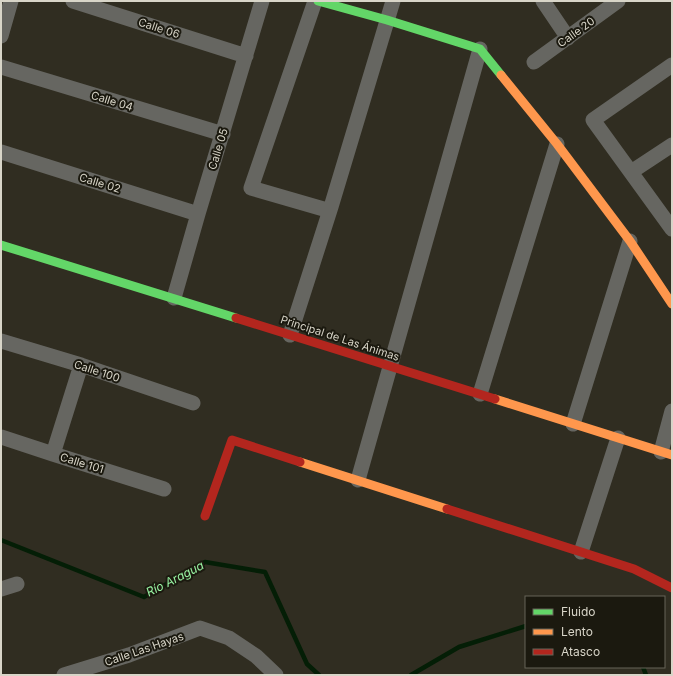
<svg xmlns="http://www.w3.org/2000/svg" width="673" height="676" font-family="Inter,sans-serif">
	<rect width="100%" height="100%" fill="#302d21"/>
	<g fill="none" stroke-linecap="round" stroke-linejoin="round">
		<path stroke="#041e06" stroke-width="4.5" d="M 1,540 L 144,597 L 205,562 L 265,572 L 307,664 L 319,675
			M 643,667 L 646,675
			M 411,675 L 459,647 L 526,626"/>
		<path stroke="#666661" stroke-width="15" d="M 73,1 L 246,56
			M 315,1 L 251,188 L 327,210 L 331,207
			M 543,1 L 568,38
			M 1,36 L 11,1
			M 534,62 L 618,1
			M 672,65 L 593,120 L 672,229
			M 1,67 L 223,134
			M 1,152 L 198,214
			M 631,172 L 672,145
			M 174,298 L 198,214 L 262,1
			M 290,335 L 331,207 L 393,1
			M 1,341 L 81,365 L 193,403
			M 480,394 L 557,144
			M 573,424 L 630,241
			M 1,437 L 53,454 L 164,489
			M 661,452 L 672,411
			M 53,454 L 81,365
			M 358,480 L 480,49
			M 581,552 L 618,438
			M 1,589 L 17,584
			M 64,675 L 129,655 L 200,628 L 229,638 L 256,656 L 276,675"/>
		<path stroke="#63d668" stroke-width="9" d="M 318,1 L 387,20 L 480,49 L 501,75
			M 1,245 L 236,318"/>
		<path stroke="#ff974d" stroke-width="9" d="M 501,75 L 557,144 L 630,241 L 672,304
			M 495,399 L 672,455
			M 300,462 L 447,509"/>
		<path stroke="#b3261e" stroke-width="9" d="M 236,318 L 495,399
			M 447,509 L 634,569 L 672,588
			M 205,516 L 232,440 L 300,462"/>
	</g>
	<g text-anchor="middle" stroke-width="4" stroke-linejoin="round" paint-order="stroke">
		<g font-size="11" fill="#d8d5c8" stroke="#1b190f">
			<text transform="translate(159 28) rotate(18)" y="4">Calle 06</text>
			<text transform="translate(576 32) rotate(-36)" y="4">Calle 20</text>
			<text transform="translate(112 101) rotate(17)" y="4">Calle 04</text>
			<text transform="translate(218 149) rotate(-73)" y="4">Calle 05</text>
			<text transform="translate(100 183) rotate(17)" y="4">Calle 02</text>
			<text transform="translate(340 338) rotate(18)" y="4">Principal de Las Ánimas</text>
			<text transform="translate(97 371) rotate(18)" y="4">Calle 100</text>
			<text transform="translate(82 463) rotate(17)" y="4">Calle 101</text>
			<text transform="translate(144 649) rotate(-19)" y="4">Calle Las Hayas</text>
		</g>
		<g font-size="12" font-style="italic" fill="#98f3a2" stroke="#1b190f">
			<text transform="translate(175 579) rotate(-27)" y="4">Río Aragua</text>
		</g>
	</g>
	<rect width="673" height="676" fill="none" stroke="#d8d5c8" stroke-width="4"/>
	<rect x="525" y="596" width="140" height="72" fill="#1b190f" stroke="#676459"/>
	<rect x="533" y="609" width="20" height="6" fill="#63d668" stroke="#676459"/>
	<text x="561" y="616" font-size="12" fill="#d8d5c8">Fluido</text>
	<rect x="533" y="629" width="20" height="6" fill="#ff974d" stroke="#676459"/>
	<text x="561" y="636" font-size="12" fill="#d8d5c8">Lento</text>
	<rect x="533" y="649" width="20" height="6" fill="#b3261e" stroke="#676459"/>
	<text x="561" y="656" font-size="12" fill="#d8d5c8">Atasco</text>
</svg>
